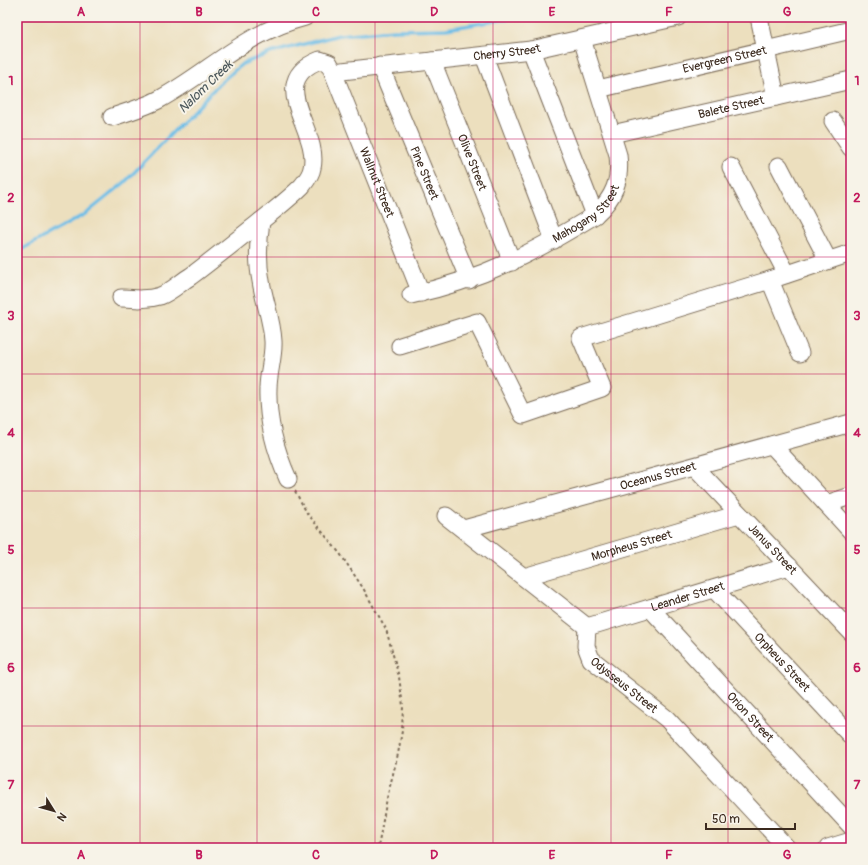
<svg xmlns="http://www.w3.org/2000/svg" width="868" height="865" font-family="Pangolin,sans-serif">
	<rect width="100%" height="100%" fill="#f7f3e8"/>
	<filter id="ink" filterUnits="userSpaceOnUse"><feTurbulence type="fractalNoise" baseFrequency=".025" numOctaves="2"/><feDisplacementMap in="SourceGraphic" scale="8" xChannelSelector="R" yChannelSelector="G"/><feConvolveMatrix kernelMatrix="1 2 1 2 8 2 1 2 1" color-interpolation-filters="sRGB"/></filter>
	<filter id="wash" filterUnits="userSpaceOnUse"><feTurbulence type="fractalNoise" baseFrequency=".012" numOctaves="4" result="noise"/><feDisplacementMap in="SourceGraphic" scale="16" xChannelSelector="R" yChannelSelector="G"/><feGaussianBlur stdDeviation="0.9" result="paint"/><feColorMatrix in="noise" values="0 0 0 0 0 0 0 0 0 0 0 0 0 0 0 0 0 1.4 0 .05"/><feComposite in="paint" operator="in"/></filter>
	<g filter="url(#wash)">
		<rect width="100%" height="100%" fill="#ecdfbe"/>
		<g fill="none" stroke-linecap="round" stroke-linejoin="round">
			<path stroke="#6cbde7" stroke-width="3.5" d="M 17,252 L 87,213 L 124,183 L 219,84 L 242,64 L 270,53 L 339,35 L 394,30 L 446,29 L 520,17"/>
		</g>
	</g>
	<g filter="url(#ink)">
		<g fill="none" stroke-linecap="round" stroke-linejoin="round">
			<g stroke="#796956" stroke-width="19">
				<g id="minor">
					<path d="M 759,17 L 776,97"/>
					<path d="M 531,50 L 595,215"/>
					<path d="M 484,56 L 554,240"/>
					<path id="s1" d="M 432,61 L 512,262"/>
					<path id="s2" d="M 380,66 L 469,280"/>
					<path id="s3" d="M 333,72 L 531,50 L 678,17"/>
					<path id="s4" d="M 598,89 L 851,30"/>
					<path d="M 112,117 C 128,112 145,107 160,99 C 211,71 246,32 305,17"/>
					<path d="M 833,121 L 851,148"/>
					<path id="s5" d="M 612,134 L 851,80"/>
					<path d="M 779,166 L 828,260"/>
					<path d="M 731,167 L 787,274"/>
					<path d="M 261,221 C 258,241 257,261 261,281 C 264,301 272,320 273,341 C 274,356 268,373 268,389 C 267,422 275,450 288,479"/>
					<path d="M 770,280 L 800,353"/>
					<path id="s6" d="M 411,295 C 483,279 533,253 595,215 C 614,198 621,180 618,155 L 582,39"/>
					<path id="s7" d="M 121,298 C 135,299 147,300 160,296 C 171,292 181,282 191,276 C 211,261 231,245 251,229 C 268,215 286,202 302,186 C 306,181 311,175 312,168 C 321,130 263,82 320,60 L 329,63 L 331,67 L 421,293"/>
					<path d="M 400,346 L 477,322 L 523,415 L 602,388 L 581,338 L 770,280 L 851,253"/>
					<path d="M 772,445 L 851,531"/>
					<path id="s8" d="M 695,467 L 851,632"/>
					<path d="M 826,504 L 851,496"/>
					<path d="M 446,516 L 587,627"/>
					<path id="s9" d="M 464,529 L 851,423"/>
					<path id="s10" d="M 524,577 L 739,514"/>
					<path id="s11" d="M 714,589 L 851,736"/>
					<path id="s12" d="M 650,608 L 851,826"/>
					<path id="s13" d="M 587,627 L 586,646 L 591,659 L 667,719 L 787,848"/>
					<path id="s14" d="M 587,627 L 789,566"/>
					<path d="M 828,848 L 851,841"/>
				</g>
			</g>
			<path stroke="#796956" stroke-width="2" stroke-dasharray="3 3" stroke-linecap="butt" d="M 295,491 L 307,513 L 341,555 L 363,588 L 386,629 L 399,677 L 403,706 L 402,731 L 398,754 L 387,798 L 378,848"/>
			<use href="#minor" stroke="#fff" stroke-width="17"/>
		</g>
	</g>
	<path fill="none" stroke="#c2185b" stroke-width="1" stroke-opacity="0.55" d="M 140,17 L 140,848M 257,17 L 257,848M 375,17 L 375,848M 493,17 L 493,848M 611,17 L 611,848M 728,17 L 728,848M 17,139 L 851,139M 17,257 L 851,257M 17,374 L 851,374M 17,491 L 851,491M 17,608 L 851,608M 17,726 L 851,726"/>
	<g text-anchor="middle" stroke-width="4" stroke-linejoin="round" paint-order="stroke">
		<g font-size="12" fill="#3b2a1e" stroke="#f7f3e8">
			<text dy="4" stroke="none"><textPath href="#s3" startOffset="175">Cherry Street</textPath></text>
			<text dy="4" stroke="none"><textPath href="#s4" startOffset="130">Evergreen Street</textPath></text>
			<text dy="4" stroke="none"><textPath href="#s5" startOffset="122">Balete Street</textPath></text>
			<text dy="4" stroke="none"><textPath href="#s1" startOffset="109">Olive Street</textPath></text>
			<text dy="4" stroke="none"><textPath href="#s2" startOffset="116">Pine Street</textPath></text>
			<text dy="4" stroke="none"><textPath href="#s7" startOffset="501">Wallnut Street</textPath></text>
			<text dy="4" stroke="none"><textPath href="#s6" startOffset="196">Mahogany Street</textPath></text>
			<text dy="4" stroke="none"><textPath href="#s9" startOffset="201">Oceanus Street</textPath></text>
			<text dy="4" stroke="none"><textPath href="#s10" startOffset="112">Morpheus Street</textPath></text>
			<text dy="4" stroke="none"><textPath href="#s8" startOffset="113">Janus Street</textPath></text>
			<text dy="4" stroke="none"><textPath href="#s14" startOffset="105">Leander Street</textPath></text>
			<text dy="4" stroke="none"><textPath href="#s11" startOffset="100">Orpheus Street</textPath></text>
			<text dy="4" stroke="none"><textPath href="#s13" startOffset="75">Odysseus Street</textPath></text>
			<text dy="4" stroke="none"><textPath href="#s12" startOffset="148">Orion Street</textPath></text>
		</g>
		<g font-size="13" font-style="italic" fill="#4a565a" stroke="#f7f3e8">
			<text transform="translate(205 86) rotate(-44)" y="5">Nalom Creek</text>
		</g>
	</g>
	<rect width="868" height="865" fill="none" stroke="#f7f3e8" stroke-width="44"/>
	<g transform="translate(54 811) rotate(127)" stroke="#f7f3e8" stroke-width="3" paint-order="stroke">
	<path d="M0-3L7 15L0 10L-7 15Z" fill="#3b2a1e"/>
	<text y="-6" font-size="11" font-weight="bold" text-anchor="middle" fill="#3b2a1e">N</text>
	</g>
	<path d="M706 823v6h89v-6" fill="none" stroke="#3b2a1e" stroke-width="2"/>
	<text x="712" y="823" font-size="12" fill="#3b2a1e" stroke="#f7f3e8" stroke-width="3" paint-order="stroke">50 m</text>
	<rect x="22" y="22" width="824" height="821" fill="none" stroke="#c2185b" stroke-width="1.5"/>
	<g font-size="13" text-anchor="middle" font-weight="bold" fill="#c2185b">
		<text x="81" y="16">A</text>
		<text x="199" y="16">B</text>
		<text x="316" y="16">C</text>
		<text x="434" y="16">D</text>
		<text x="552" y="16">E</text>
		<text x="669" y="16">F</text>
		<text x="787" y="16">G</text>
		<text x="11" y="85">1</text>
		<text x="857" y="85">1</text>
		<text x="11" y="202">2</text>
		<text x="857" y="202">2</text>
		<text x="11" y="320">3</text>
		<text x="857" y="320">3</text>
		<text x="11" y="437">4</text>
		<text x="857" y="437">4</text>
		<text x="11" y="554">5</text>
		<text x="857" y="554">5</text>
		<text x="11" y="672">6</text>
		<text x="857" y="672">6</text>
		<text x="11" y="789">7</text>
		<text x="857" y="789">7</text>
		<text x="81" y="859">A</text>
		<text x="199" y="859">B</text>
		<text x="316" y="859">C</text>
		<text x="434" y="859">D</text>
		<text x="552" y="859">E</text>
		<text x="669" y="859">F</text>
		<text x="787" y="859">G</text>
	</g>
</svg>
